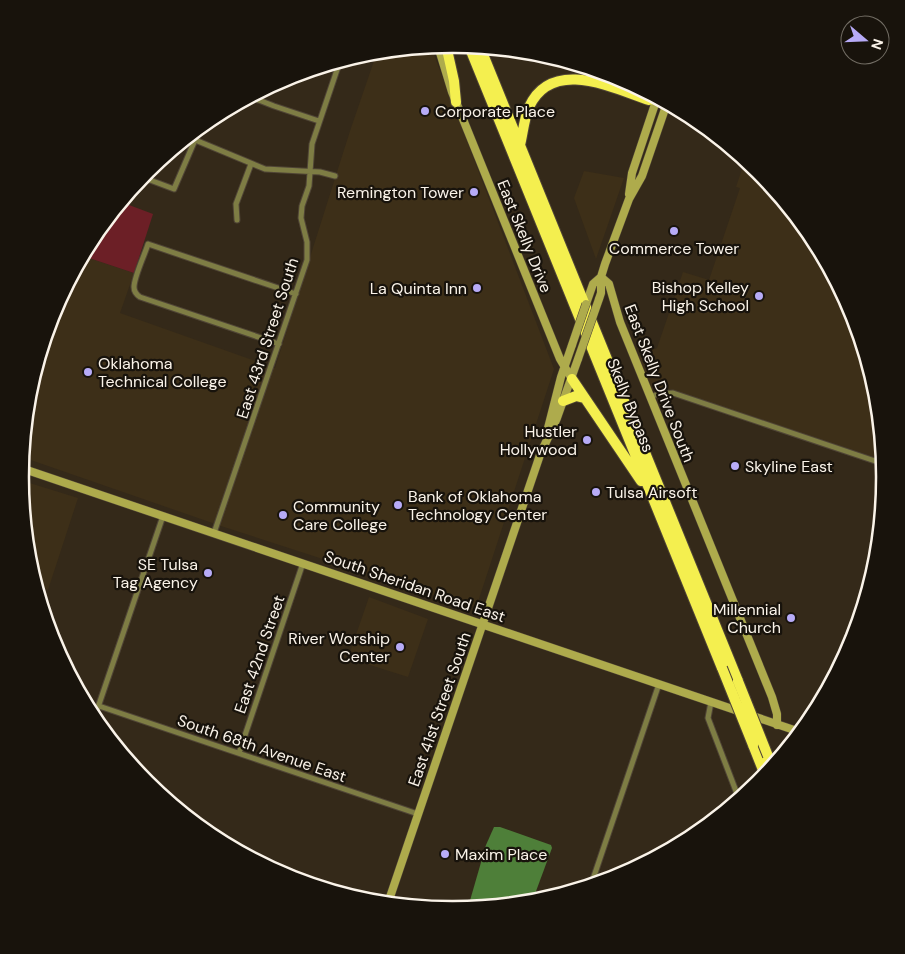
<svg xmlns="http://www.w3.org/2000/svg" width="905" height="954" font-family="'DM Sans',sans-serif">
	<rect width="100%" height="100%" fill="#342919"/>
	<path fill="#3d2f18" d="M 431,47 L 554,369 L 477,605 L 471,607 L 224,527 L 22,457 L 28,392 L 53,311 L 83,256 L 134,273 L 120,313 L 275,368 L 350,131 L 377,52 Z
		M 745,160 L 759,171 L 812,237 L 852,312 L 877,393 L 883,460 L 664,387 L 655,390 L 650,389 L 638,356 L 657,348 L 683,272 L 709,280 L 740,188 L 736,187 Z
		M 584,171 L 624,178 L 596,259 L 574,198 Z
		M 20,480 L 78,498 L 48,590 L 36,585 L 28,561 Z
		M 369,597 L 428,619 L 408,677 L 348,658 Z"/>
	<path fill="#6c1f26" d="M 121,202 L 153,214 L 134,273 L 83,256 L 93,236 Z"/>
	<path fill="#4e7f39" d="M 494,827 L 500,827 L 551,845 L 552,848 L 532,902 L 471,908 L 469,904 L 486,845 Z"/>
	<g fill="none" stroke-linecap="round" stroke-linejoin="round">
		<g stroke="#504536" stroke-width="7">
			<path id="street" d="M 251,97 L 274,106 L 319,121
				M 258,100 L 262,91
				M 188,137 L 265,169 L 320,172 L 335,176
				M 142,177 L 174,189 L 195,140
				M 237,220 L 236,204 L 251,164
				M 279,344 L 140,297 C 137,295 134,291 134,287 C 134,277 145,254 148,244 L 296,294
				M 650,397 L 658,394 L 673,393 L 884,464
				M 214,533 L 307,260 L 307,242 L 301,218 L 302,206 L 309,186 L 312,144 L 340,61
				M 711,702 L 708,718 L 739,799
				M 99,706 L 418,814
				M 94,719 L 163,516
				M 239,753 L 303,563
				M 591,885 L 659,684"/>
		</g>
		<g stroke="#504536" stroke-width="9">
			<path id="secondary" d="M 438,46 L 452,92 L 560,359 L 572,379
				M 560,60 L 636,87
				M 629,194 L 632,173 L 657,98
				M 601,277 L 609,284 L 620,322 L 772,697 L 777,714 L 777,725
				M 599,299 L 601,293 L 601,277 L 605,264 L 629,199 L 642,176 L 667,103
				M 586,304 L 593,284 L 601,277
				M 547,432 L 561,377 L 572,345
				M 21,468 L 800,732
				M 388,903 L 540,455 L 557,418 L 578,359"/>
		</g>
		<g stroke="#504536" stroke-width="12">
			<path id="highway" d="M 446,45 L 454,81 L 456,102
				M 469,46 L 722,668
				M 480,47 L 738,681
				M 550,57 L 563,61
				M 520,145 C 523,133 524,119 529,107 C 552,57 613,88 649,100 L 657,98
				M 572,379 L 641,481
				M 563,401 L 576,396 L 584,398
				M 753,745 L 765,775
				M 768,756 L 772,766"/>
		</g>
		<use href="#street" stroke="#7e7d44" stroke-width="5"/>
		<use href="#secondary" stroke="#aeab4c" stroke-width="8"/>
		<use href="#highway" stroke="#f4ef4f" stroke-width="10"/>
		<g stroke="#504536" stroke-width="9" stroke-linecap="butt">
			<path id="secondary-bridge" d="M 572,345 L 586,304
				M 578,359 L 599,299"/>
		</g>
		<g stroke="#504536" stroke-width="12" stroke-linecap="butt">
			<path id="highway-bridge" d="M 722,668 L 753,745
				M 738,681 L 768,756"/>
		</g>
		<use href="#secondary-bridge" stroke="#aeab4c" stroke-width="8"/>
		<use href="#highway-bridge" stroke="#f4ef4f" stroke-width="10"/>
	</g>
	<g fill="#b7abf7" stroke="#18130c" stroke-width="2">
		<circle cx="425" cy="111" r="5"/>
		<circle cx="474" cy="192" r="5"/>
		<circle cx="674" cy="231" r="5"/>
		<circle cx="477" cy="288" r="5"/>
		<circle cx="759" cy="296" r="5"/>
		<circle cx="88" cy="372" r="5"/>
		<circle cx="587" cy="440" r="5"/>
		<circle cx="735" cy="466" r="5"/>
		<circle cx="596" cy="492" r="5"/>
		<circle cx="398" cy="505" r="5"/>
		<circle cx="283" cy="515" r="5"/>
		<circle cx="208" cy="573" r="5"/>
		<circle cx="791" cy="618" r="5"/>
		<circle cx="400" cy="647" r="5"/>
		<circle cx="445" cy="854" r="5"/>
	</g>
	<g text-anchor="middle" stroke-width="4.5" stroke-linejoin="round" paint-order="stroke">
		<g font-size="16" fill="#faf3e9" stroke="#18130c" text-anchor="start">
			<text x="435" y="117">Corporate Place</text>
			<text x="464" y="198" text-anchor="end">Remington Tower</text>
			<text x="674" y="254" text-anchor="middle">Commerce Tower</text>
			<text x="749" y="293" text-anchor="end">Bishop Kelley<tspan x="749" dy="18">High School</tspan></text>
			<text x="467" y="294" text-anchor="end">La Quinta Inn</text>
			<text x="98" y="369">Oklahoma<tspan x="98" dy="18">Technical College</tspan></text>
			<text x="577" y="437" text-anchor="end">Hustler<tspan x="577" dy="18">Hollywood</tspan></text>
			<text x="745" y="472">Skyline East</text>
			<text x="606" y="498">Tulsa Airsoft</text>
			<text x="408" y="502">Bank of Oklahoma<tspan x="408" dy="18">Technology Center</tspan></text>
			<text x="293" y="512">Community<tspan x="293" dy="18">Care College</tspan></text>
			<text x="198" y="570" text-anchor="end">SE Tulsa<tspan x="198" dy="18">Tag Agency</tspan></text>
			<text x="781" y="615" text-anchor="end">Millennial<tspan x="781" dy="18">Church</tspan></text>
			<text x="390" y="644" text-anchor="end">River Worship<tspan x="390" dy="18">Center</tspan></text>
			<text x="455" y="860">Maxim Place</text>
		</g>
		<g font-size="16" fill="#faf3e9" stroke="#18130c">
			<text transform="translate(525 236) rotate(68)" y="6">East Skelly Drive</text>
			<text transform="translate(267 338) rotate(-72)" y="6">East 43rd Street South</text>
			<text transform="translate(660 383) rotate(69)" y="6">East Skelly Drive South</text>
			<text transform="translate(631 405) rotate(68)" y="6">Skelly Bypass</text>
			<text transform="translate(415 586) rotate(19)" y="6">South Sheridan Road East</text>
			<text transform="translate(259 654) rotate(-71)" y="6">East 42nd Street</text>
			<text transform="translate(439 709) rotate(-71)" y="6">East 41st Street South</text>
			<text transform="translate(262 748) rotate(19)" y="6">South 68th Avenue East</text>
		</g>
	</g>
	<path d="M0 0H905V954H0ZM452 53H453A423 423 0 0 1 876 476V478A423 423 0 0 1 453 901H452A423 423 0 0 1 29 478V476A423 423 0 0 1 452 53Z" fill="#18130c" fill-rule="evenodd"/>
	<path fill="none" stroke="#faf3e9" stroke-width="2.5" d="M452 53H453A423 423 0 0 1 876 476V478A423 423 0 0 1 453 901H452A423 423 0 0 1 29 478V476A423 423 0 0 1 452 53Z"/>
	<g transform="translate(865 40) rotate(109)"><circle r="24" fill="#18130c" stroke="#726d64"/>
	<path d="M0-4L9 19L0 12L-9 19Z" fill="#b7abf7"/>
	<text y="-8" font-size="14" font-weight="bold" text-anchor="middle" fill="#faf3e9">N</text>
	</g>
</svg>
